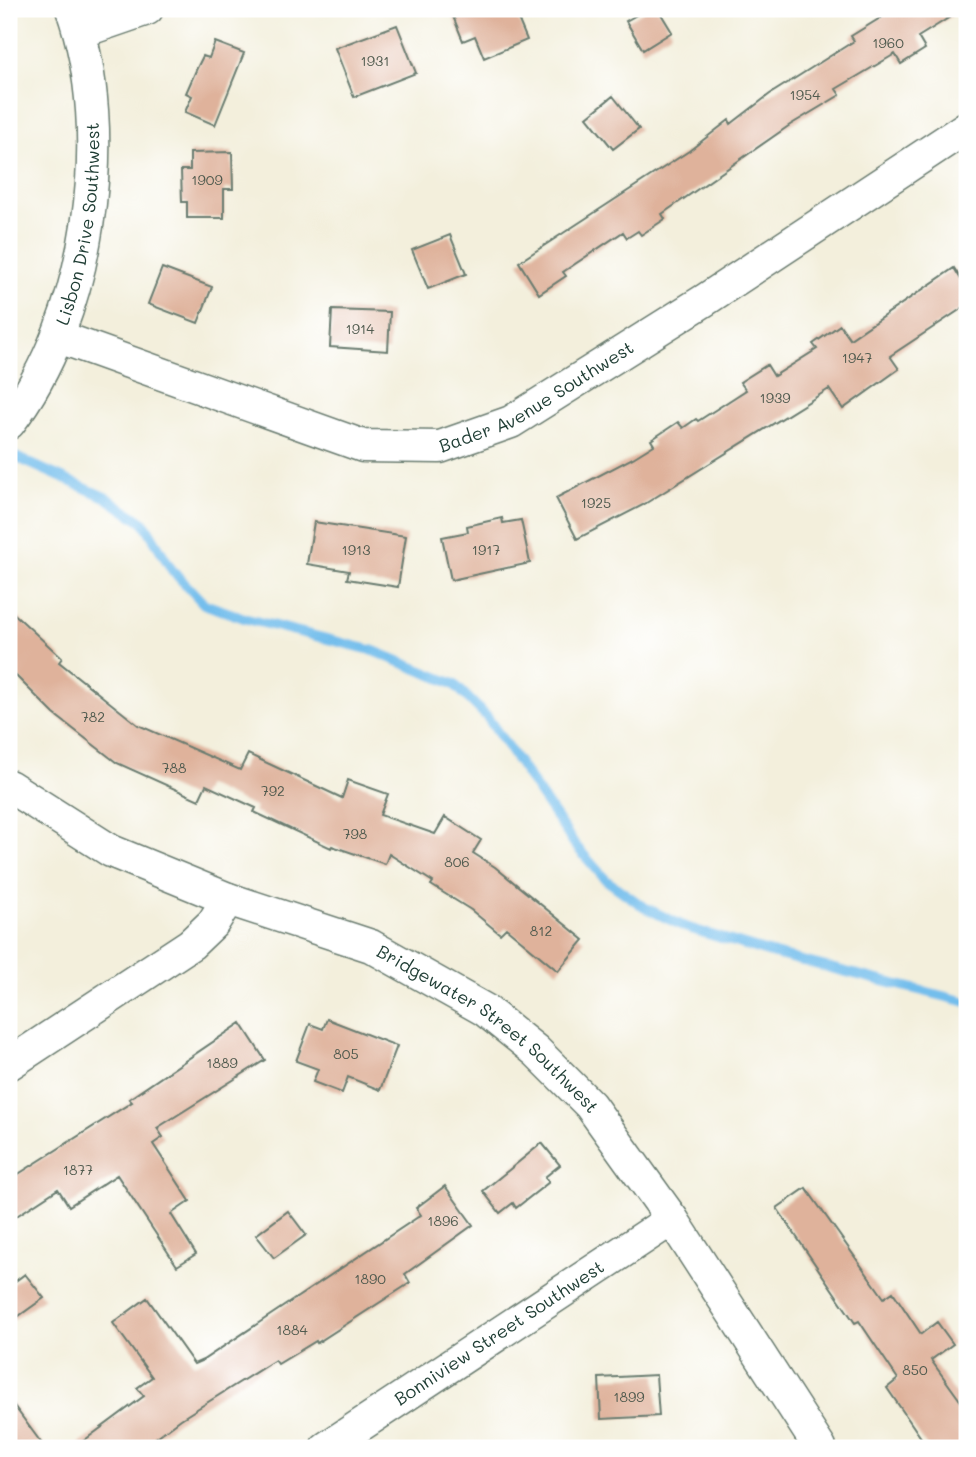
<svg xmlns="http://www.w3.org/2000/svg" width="976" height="1457" font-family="Mali,sans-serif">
	<rect width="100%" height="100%" fill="#fff"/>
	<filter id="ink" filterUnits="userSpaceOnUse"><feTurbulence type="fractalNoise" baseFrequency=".0143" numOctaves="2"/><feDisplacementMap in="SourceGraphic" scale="14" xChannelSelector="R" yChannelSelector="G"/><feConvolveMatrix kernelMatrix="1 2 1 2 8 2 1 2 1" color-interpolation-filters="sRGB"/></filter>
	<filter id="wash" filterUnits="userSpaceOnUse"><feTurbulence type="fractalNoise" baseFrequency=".00686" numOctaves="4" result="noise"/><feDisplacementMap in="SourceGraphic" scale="28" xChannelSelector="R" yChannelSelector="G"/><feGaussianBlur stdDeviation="1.57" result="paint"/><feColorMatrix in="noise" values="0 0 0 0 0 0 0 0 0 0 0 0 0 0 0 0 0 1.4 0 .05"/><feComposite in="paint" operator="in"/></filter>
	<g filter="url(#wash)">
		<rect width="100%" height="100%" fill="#f3efdc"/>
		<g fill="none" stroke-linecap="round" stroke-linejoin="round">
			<path stroke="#73beec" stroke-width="10" d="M 9,454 L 107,498 L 145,524 L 172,570 L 204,604 L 247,619 L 371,650 L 454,684 L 487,717 L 575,845 L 606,880 L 644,907 L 685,927 L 774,954 L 967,1002"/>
		</g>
		<g id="blocks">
			<path fill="#dfb29b" d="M 450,9 L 514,9 L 527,40 L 484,58 L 475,36 L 463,41 Z
				M 647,9 L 658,9 L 672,32 L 643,50 L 626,21 Z
				M 895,9 L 963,9 L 918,37 L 925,49 L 901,64 L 895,54 L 836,89 L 840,95 L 790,125 L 662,214 L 665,219 L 641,235 L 638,231 L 627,238 L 623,232 L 563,272 L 566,276 L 539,294 L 519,262 L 689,151 L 729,120 L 731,124 L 770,94 L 854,41 L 851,36 Z
				M 397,25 L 416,73 L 354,97 L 335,48 Z
				M 215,42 L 244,53 L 215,125 L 185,112 L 192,96 L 186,93 L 197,68 L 203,56 L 209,58 Z
				M 613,96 L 639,129 L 613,149 L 587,117 Z
				M 232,152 L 233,189 L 224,189 L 224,218 L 187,218 L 187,202 L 182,202 L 181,170 L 190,170 L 190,153 Z
				M 450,235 L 466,274 L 428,289 L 412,250 Z
				M 162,268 L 212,287 L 198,323 L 148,304 Z
				M 954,268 L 967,289 L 967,305 L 890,356 L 899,369 L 843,409 L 829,389 L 643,505 L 577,539 L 556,498 L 633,458 L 654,445 L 651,440 L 678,422 L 683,428 L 696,419 L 698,421 L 746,390 L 740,382 L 767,365 L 774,376 L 817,349 L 813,344 L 840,325 L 850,339 Z
				M 332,310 L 390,312 L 388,351 L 330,347 Z
				M 502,518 L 503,523 L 521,520 L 530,563 L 451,580 L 442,537 L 468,532 L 467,526 Z
				M 314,522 L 406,536 L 398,587 L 347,579 L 349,571 L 307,564 Z
				M 9,609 L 62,658 L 59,662 L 138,725 L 240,770 L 248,754 L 342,798 L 348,780 L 388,794 L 380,815 L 435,834 L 445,817 L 481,840 L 473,853 L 495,867 L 584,940 L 558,971 L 506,928 L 500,934 L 471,910 L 431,885 L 433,882 L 389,854 L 385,864 L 332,846 L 331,848 L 254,812 L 256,808 L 206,785 L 199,800 L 117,763 L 54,714 L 9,669 Z
				M 327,1019 L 397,1046 L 380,1090 L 348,1077 L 342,1093 L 313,1082 L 318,1069 L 296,1061 L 310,1024 L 323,1029 Z
				M 241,1023 L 265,1060 L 157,1128 L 163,1137 L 153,1144 L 190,1201 L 171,1214 L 196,1254 L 177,1266 L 117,1175 L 69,1206 L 58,1189 L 9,1221 L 9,1180 L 132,1102 L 129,1099 Z
				M 542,1143 L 560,1165 L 545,1177 L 549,1182 L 516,1208 L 513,1203 L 500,1213 L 483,1191 Z
				M 445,1186 L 473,1225 L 405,1274 L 410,1283 L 317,1343 L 316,1341 L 278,1364 L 275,1360 L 181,1419 L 142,1448 L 74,1448 L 144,1396 L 137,1388 L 152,1377 L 113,1323 L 147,1298 L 194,1364 L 203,1360 L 421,1215 L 416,1208 Z
				M 806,1188 L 884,1298 L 893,1292 L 921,1334 L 937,1322 L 953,1344 L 931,1360 L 967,1410 L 967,1448 L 928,1448 L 887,1388 L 898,1379 L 859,1321 L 855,1323 L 777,1208 Z
				M 288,1211 L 306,1235 L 274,1258 L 256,1235 Z
				M 25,1274 L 44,1298 L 9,1323 L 9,1286 Z
				M 656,1375 L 659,1416 L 601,1419 L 599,1378 Z
				M 9,1399 L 45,1448 L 9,1448 Z"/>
		</g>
	</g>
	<g filter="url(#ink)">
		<use href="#blocks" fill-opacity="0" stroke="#697b6f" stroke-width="2"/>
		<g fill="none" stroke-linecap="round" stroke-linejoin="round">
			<g stroke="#697b6f" stroke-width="35">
				<g id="street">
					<path d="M 80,32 L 147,9"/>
					<path id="s1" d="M 59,337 L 363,446 L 440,447 L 511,422 L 705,300 L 967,127"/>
					<path id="s2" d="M 9,423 C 90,318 116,134 72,9"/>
					<path id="s3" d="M 9,786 L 111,851 L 228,899 L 371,946 L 485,1010 L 536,1051 L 590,1105 L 672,1219 L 820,1448"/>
					<path d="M 9,1064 L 191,944 L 213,923 L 228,899"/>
					<path id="s4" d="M 326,1448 L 672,1219"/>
				</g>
			</g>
			<use href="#street" stroke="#fff" stroke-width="32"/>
		</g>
	</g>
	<g text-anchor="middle" stroke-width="7" stroke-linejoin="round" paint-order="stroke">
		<g font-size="14" fill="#4f5a4e">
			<text x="888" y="48">1960</text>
			<text x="375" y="66">1931</text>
			<text x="805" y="100">1954</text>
			<text x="207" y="185">1909</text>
			<text x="360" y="334">1914</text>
			<text x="857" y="363">1947</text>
			<text x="775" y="403">1939</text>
			<text x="596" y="508">1925</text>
			<text x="356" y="555">1913</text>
			<text x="486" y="555">1917</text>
			<text x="93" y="722">782</text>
			<text x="174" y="773">788</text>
			<text x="273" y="796">792</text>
			<text x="355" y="839">798</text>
			<text x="457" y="867">806</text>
			<text x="541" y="936">812</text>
			<text x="346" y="1059">805</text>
			<text x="222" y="1068">1889</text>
			<text x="78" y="1175">1877</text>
			<text x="443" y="1226">1896</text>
			<text x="370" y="1284">1890</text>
			<text x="292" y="1335">1884</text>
			<text x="915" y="1375">850</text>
			<text x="629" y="1402">1899</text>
		</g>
		<g font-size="18" fill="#1f3d34" stroke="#fff">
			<text dy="6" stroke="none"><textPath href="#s2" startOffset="215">Lisbon Drive Southwest</textPath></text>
			<text dy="6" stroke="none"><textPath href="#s1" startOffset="509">Bader Avenue Southwest</textPath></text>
			<text dy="6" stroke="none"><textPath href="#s3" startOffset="542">Bridgewater Street Southwest</textPath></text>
			<text dy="6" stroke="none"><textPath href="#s4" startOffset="208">Bonniview Street Southwest</textPath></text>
		</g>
	</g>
	<rect width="976" height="1457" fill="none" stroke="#fff" stroke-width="35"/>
</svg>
